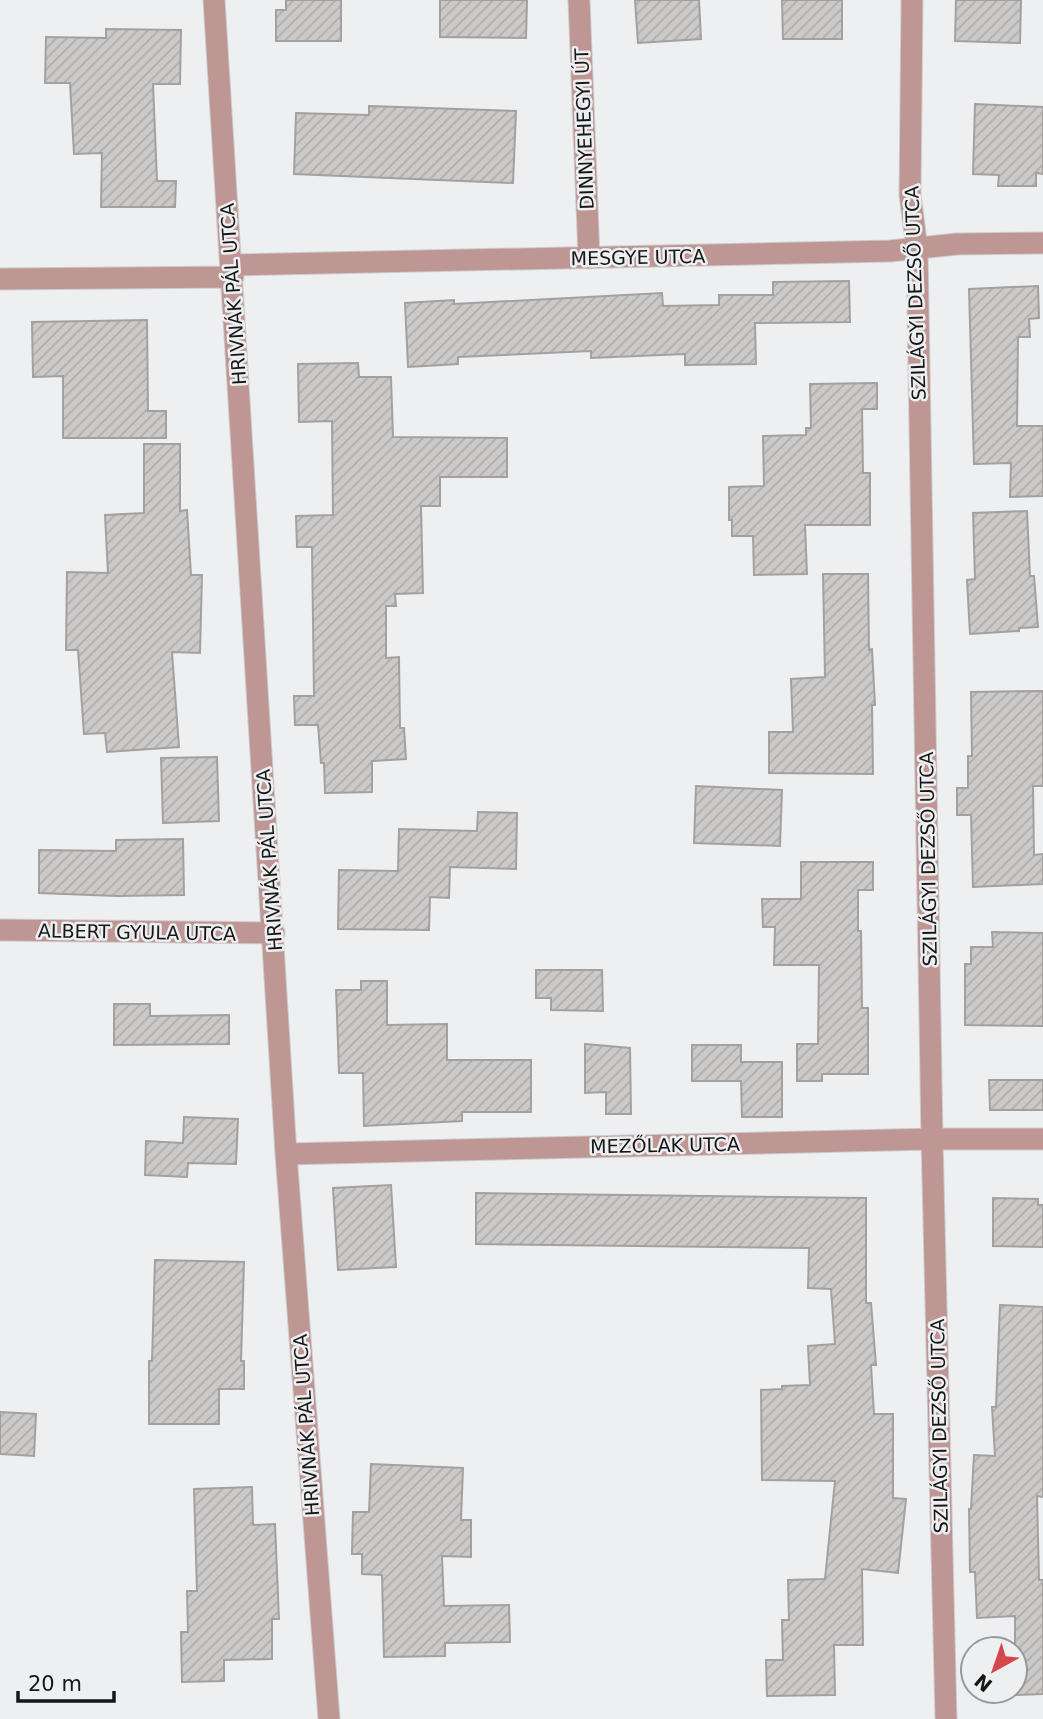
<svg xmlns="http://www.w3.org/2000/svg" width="1043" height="1719" font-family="'DejaVu Sans',sans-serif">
	<defs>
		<pattern id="building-hatch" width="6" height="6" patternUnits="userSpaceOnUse" patternTransform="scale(1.75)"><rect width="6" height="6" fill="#ccc9c9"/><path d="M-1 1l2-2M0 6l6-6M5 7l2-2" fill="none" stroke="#aeacac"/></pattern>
	</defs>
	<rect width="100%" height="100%" fill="#eeeff1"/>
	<path fill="url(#building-hatch)" stroke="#a3a0a0" stroke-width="2" d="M 286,0 L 341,0 L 341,41 L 276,41 L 276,10 L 286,10 Z
		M 440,0 L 527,0 L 526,38 L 440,37 Z
		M 635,0 L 699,0 L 701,39 L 638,43 Z
		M 782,0 L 842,0 L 842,39 L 783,39 Z
		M 956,0 L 1021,0 L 1020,43 L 955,41 Z
		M 106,29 L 181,30 L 180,84 L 153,84 L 157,181 L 176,181 L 175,207 L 101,207 L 102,153 L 74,154 L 70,83 L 45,83 L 46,37 L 106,38 Z
		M 975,104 L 1043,107 L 1043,174 L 1036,173 L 1036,186 L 998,186 L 999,175 L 973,174 Z
		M 369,106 L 516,111 L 513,183 L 294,174 L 296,113 L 369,115 Z
		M 849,281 L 850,322 L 755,323 L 756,364 L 685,365 L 685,354 L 591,358 L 591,351 L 458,357 L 458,364 L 408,367 L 405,303 L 454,300 L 454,304 L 662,293 L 663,306 L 719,305 L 719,295 L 773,295 L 773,282 Z
		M 1038,286 L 1039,318 L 1029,319 L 1030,337 L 1018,337 L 1017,426 L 1043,426 L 1043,496 L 1010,497 L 1011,463 L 974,464 L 969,289 Z
		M 147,320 L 148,411 L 166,411 L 166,438 L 63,438 L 63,376 L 33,377 L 32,322 Z
		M 358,363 L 359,377 L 391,377 L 393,437 L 507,438 L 507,477 L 440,477 L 440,506 L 421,506 L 423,593 L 395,594 L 396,606 L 386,606 L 386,658 L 399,657 L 400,728 L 404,728 L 406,759 L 372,761 L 372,792 L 325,793 L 324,763 L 321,763 L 318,725 L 295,725 L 294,696 L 314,696 L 312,547 L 297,547 L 296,516 L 333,515 L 332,421 L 299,422 L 298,364 Z
		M 877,383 L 877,409 L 862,409 L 863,473 L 870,473 L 870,525 L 805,525 L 807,574 L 754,575 L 753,536 L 732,536 L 732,520 L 729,520 L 729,487 L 764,486 L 763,436 L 806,435 L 806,428 L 811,428 L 810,384 Z
		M 144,444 L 180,444 L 180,511 L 187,510 L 191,575 L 202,575 L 200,653 L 172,652 L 179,747 L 107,752 L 105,733 L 84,734 L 78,650 L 66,650 L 67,572 L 108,573 L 105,515 L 144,513 Z
		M 1027,511 L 1030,576 L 1034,576 L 1038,627 L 1019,628 L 1019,631 L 970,634 L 967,580 L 975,579 L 973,513 Z
		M 823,574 L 868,574 L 869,650 L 872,649 L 875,705 L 872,705 L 873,774 L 769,773 L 769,732 L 793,732 L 791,679 L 825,677 Z
		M 1043,691 L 1043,786 L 1033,786 L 1034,855 L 1043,854 L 1043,884 L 973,887 L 971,815 L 957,815 L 957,788 L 968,788 L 968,756 L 972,756 L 971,692 Z
		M 217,757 L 219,821 L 163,823 L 161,758 Z
		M 696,786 L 782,790 L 780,846 L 694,843 Z
		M 478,812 L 517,813 L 516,869 L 450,867 L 449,898 L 430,897 L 429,930 L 338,929 L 339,870 L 398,871 L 399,829 L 477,831 Z
		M 183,839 L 184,895 L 117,896 L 39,893 L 39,850 L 116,851 L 116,840 Z
		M 801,862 L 873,862 L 873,890 L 858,890 L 858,931 L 861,931 L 862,1008 L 868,1008 L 868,1074 L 822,1074 L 822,1081 L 797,1081 L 797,1044 L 818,1044 L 819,965 L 774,965 L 775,927 L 763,927 L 762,899 L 801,899 Z
		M 992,932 L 1043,933 L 1043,1026 L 965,1025 L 965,964 L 971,964 L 971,947 L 993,947 Z
		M 536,970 L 602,970 L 603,1011 L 551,1010 L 551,998 L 536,998 Z
		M 361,981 L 387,981 L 387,1025 L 447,1024 L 447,1060 L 531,1060 L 531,1112 L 462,1112 L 462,1121 L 364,1126 L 363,1073 L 339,1073 L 337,1015 L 336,990 L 361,990 Z
		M 114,1004 L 150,1004 L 150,1016 L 229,1015 L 229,1044 L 114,1045 Z
		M 585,1044 L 630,1048 L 631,1114 L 606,1114 L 606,1092 L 585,1093 Z
		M 692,1045 L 741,1045 L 741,1062 L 782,1062 L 782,1117 L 742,1117 L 741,1081 L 692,1081 Z
		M 989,1080 L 1043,1080 L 1043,1110 L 990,1110 Z
		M 184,1117 L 238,1119 L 236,1164 L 188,1163 L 187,1177 L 145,1175 L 146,1141 L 183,1143 Z
		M 391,1185 L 396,1267 L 338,1270 L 333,1188 Z
		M 476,1193 L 866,1198 L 866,1303 L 871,1303 L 876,1365 L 871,1365 L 874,1414 L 893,1414 L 893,1498 L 906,1499 L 898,1573 L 862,1569 L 863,1645 L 834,1645 L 835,1695 L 767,1696 L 766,1660 L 783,1660 L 782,1620 L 789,1620 L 788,1580 L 825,1579 L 835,1481 L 762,1480 L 761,1390 L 782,1389 L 782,1386 L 810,1385 L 808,1346 L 835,1344 L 831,1289 L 808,1288 L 809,1248 L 476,1244 Z
		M 993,1198 L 1038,1199 L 1038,1205 L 1043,1205 L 1043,1247 L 993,1246 Z
		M 155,1260 L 244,1262 L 241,1361 L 244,1361 L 244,1389 L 219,1389 L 219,1424 L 149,1424 L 149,1361 L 152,1361 Z
		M 1000,1305 L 1043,1307 L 1043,1497 L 1037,1496 L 1039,1580 L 1043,1580 L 1043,1694 L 1015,1695 L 1015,1616 L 977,1618 L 975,1572 L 970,1572 L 969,1509 L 971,1509 L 974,1455 L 995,1456 L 992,1407 L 996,1407 Z
		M 0,1412 L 36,1414 L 34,1456 L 0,1454 Z
		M 371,1464 L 463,1468 L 461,1520 L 471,1520 L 471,1557 L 442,1556 L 444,1606 L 509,1605 L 510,1642 L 445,1643 L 445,1656 L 384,1657 L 382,1575 L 362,1574 L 362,1554 L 352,1554 L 353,1512 L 369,1512 Z
		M 252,1487 L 253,1525 L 275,1524 L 279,1619 L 272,1619 L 272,1659 L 224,1660 L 224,1681 L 182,1682 L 181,1632 L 188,1632 L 187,1591 L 197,1591 L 194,1489 Z"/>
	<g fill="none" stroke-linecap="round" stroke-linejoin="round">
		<g stroke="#cbccce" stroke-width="23">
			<path id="minor" d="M 214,0 L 286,1154 L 329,1719
				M 579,0 L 589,258
				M 912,0 L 910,195 L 917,248 L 932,1139 L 946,1719
				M 232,265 L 890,251 L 957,244 L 1043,243
				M 0,279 L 233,277
				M 0,930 L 274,933
				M 286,1154 L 932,1139 L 1043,1139"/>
		</g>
		<use href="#minor" stroke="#be9694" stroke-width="21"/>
	</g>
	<g text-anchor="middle" stroke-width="5" stroke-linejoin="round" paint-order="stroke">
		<g font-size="19" fill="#161717" stroke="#eeeff1">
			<text transform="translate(584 129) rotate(-92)" y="7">DINNYEHEGYI ÚT</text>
			<text transform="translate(638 257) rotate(-1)" y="7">MESGYE UTCA</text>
			<text transform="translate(915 293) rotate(-92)" y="7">SZILÁGYI DEZSŐ UTCA</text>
			<text transform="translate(233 294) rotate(-94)" y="7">HRIVNÁK PÁL UTCA</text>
			<text transform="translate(928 859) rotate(-91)" y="7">SZILÁGYI DEZSŐ UTCA</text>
			<text transform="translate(269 860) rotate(-94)" y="7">HRIVNÁK PÁL UTCA</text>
			<text transform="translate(137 932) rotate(1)" y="7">ALBERT GYULA UTCA</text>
			<text transform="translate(665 1145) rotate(-1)" y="7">MEZŐLAK UTCA</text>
			<text transform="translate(306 1425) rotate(-94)" y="7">HRIVNÁK PÁL UTCA</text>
			<text transform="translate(939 1426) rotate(-91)" y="7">SZILÁGYI DEZSŐ UTCA</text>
		</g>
	</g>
	<g transform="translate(994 1670) rotate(220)"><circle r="33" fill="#eeeff1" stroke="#98999a" stroke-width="2"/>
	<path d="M0-5L12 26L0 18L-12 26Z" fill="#d6464d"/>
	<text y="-10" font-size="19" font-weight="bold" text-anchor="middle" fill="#161717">N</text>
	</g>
	<path d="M18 1691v10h96v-10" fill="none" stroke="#161717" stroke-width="3.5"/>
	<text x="28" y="1691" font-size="21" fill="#161717" stroke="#eeeff1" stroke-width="5" paint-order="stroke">20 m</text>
</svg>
